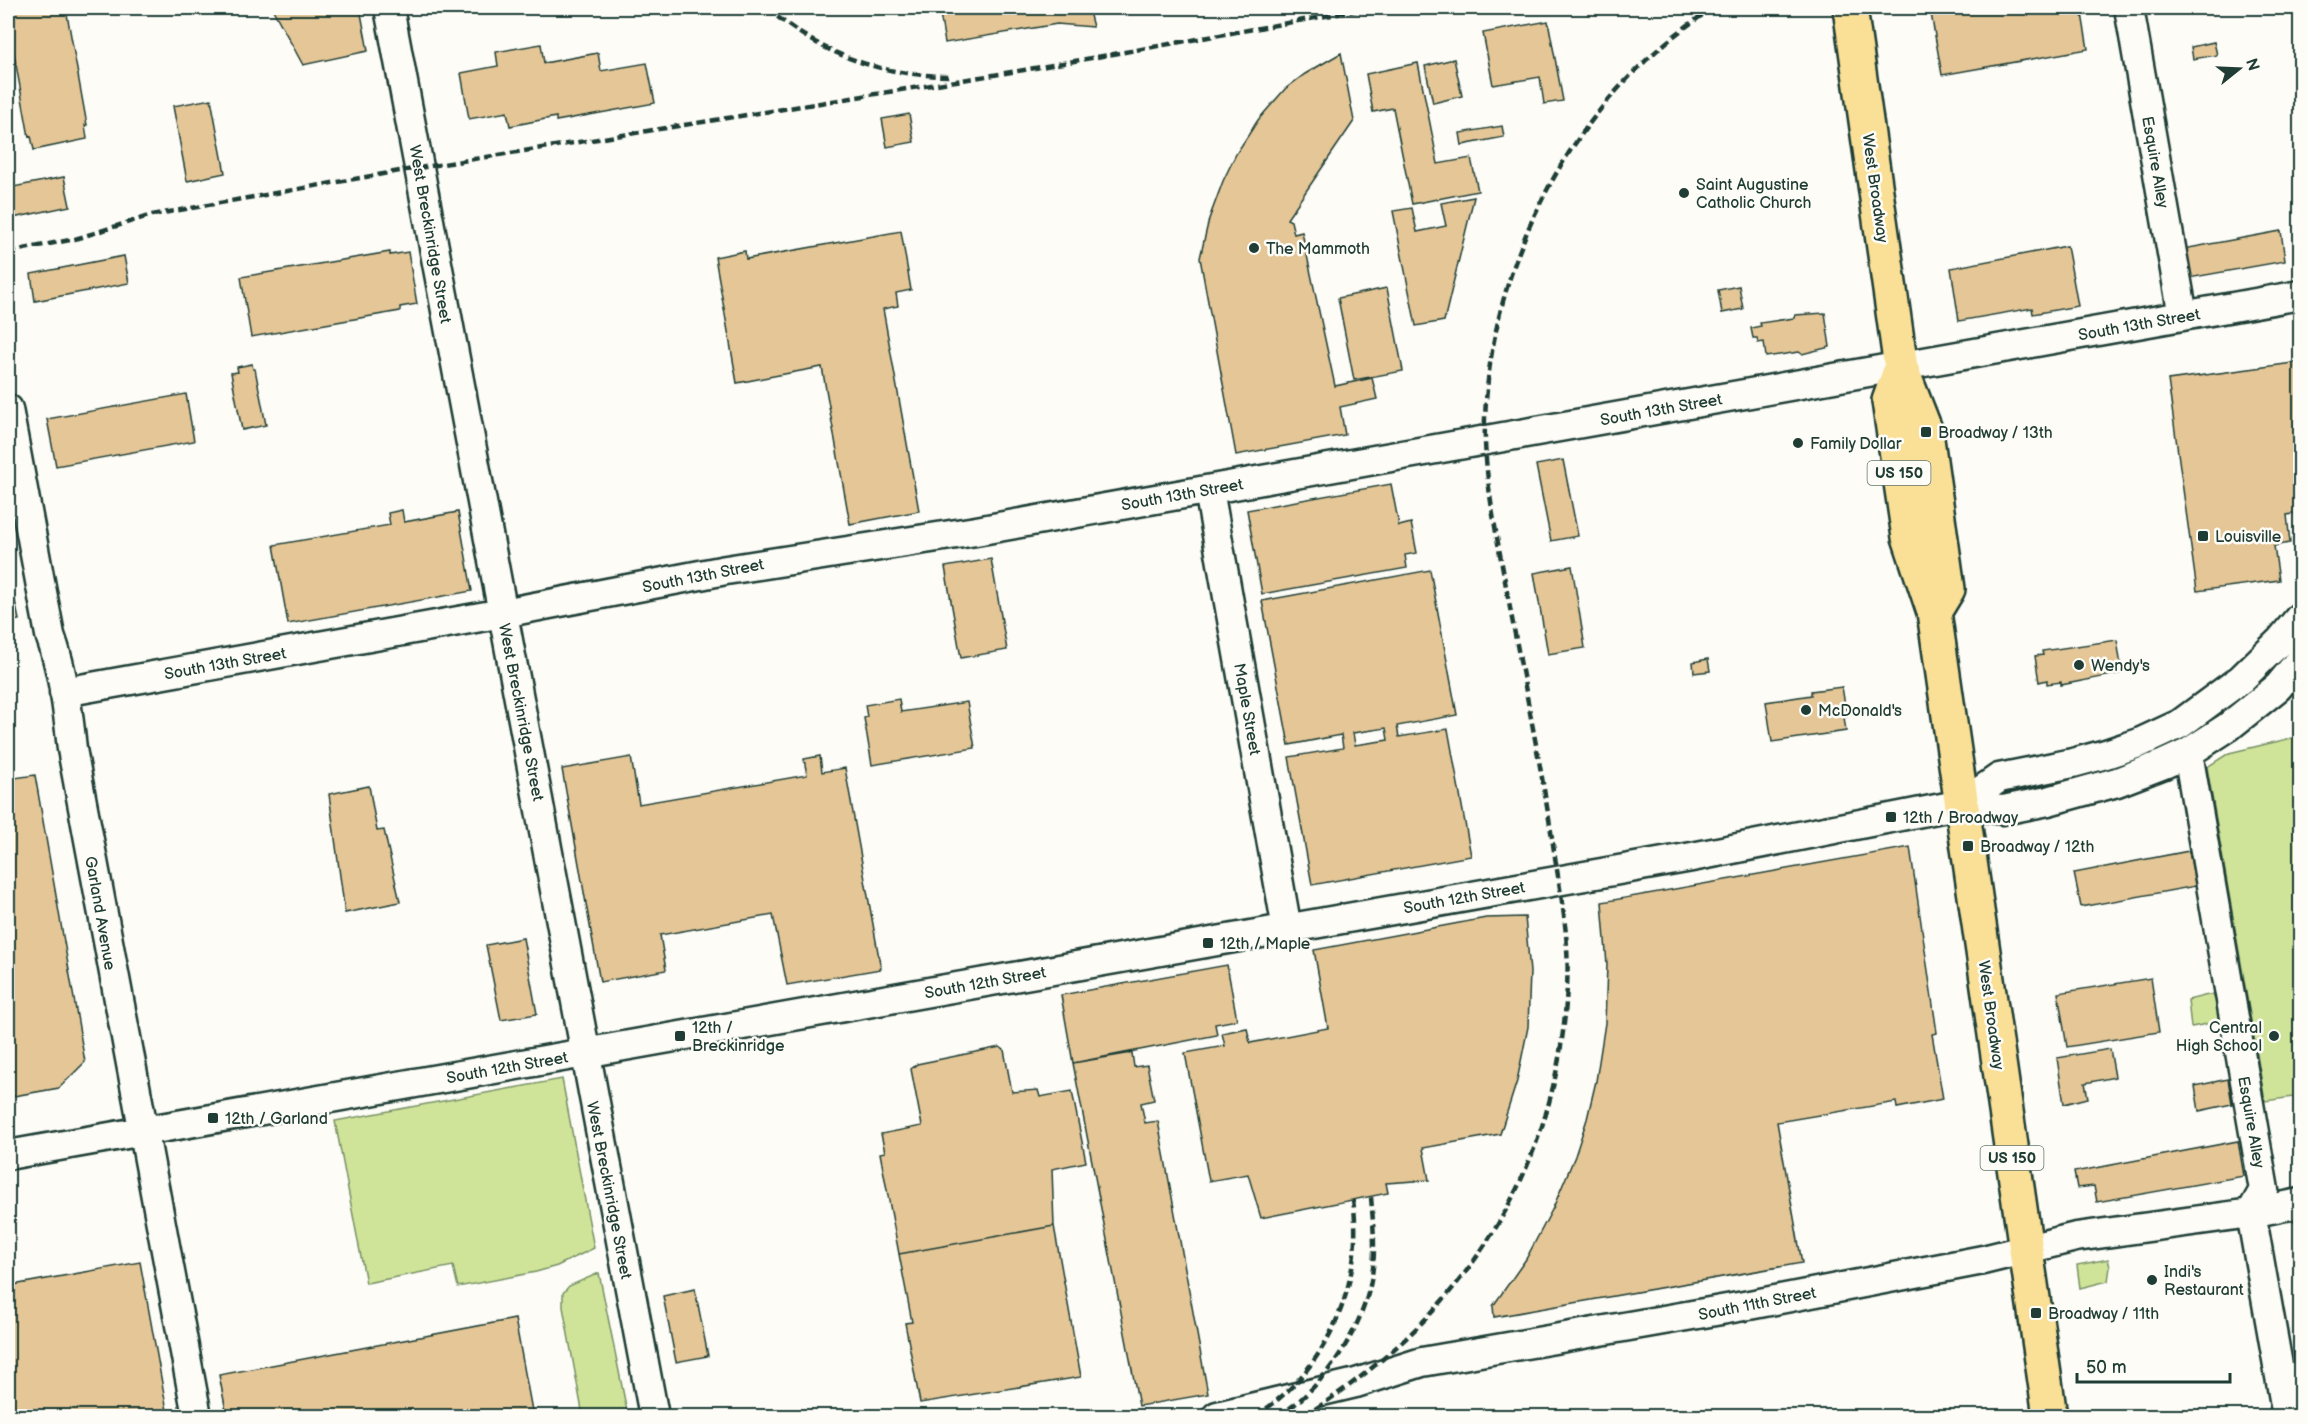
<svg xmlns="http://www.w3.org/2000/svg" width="2308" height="1424" font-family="'Balsamiq Sans',sans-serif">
	<rect width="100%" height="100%" fill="#fdfcf7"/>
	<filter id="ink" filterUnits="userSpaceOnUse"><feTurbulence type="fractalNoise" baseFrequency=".0167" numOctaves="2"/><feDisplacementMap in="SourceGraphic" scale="12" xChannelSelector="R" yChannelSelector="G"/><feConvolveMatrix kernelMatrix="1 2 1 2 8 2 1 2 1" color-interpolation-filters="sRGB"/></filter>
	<g filter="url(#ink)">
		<path fill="#cfe499" stroke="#779066" stroke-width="1.5" d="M 2300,626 L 2300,643 L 2283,664 L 2259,687 L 2195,734 L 2144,760 L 2067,782 L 2015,791 L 2016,788 C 2063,780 2116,773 2158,749 Z
			M 2300,736 L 2300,1096 L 2265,1101 L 2207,767 L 2229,753 Z
			M 2208,995 L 2213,995 L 2217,1005 L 2218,1022 L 2191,1027 L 2188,1000 Z
			M 562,1079 L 594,1248 L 557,1266 L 536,1272 L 458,1287 L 453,1266 L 366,1283 L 335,1121 Z
			M 2108,1259 L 2110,1267 L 2108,1281 L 2080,1288 L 2077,1265 Z
			M 599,1273 L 628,1416 L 583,1416 L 563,1307 L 563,1293 L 569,1286 Z"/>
		<path fill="#e4c697" stroke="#1f3d34" stroke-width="1.5" fill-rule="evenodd" d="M 25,8 L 63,8 L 65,14 L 67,14 L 87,125 L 85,125 L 87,139 L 34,150 L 31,136 L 29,137 L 9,26 L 11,26 L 8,11 Z
			M 272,8 L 360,8 L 368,51 L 303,65 Z
			M 939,8 L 1088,8 L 1093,27 L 1057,24 L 945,43 Z
			M 1930,8 L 2081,8 L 2088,49 L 1942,75 Z
			M 1548,21 L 1563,101 L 1544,104 L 1540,77 L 1493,85 L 1483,33 Z
			M 2214,42 L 2217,55 L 2193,59 L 2191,47 Z
			M 541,44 L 544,63 L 598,53 L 601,71 L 647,63 L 655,103 L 556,121 L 556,117 L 510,126 L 507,112 L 469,119 L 461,73 L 498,66 L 496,52 Z
			M 1341,53 L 1354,121 L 1287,219 L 1291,221 L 1294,234 L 1302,232 L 1335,386 L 1372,378 L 1377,399 L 1340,407 L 1345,435 L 1236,455 L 1200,258 L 1209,219 L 1223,181 L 1236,154 L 1258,120 L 1285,89 L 1305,74 Z
			M 1454,59 L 1462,96 L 1433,103 L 1425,66 Z
			M 1418,63 L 1438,164 L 1471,158 L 1478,191 L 1412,204 L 1393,108 L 1373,112 L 1366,74 Z
			M 211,99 L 225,173 L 187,181 L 173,106 Z
			M 909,114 L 914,142 L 887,147 L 882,119 Z
			M 1502,126 L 1504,137 L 1462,145 L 1460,133 Z
			M 64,177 L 70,206 L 8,219 L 8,188 Z
			M 1474,197 L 1444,321 L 1416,326 L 1393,211 L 1412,208 L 1417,232 L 1446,226 L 1441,203 Z
			M 901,231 L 911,290 L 896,293 L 898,306 L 883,309 L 919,511 L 850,524 L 822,367 L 737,383 L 715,257 L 745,251 L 746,259 Z
			M 2281,231 L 2285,261 L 2189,278 L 2183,249 Z
			M 2067,246 L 2078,306 L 2033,314 L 2032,308 L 1959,321 L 1951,268 Z
			M 390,252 L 390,255 L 408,252 L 417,304 L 400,307 L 400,311 L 251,337 L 241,277 Z
			M 124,256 L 129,283 L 35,301 L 31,274 Z
			M 1739,286 L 1743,309 L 1722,313 L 1718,290 Z
			M 1387,288 L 1403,371 L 1354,380 L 1338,298 Z
			M 1825,313 L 1830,347 L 1802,354 L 1799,352 L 1766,357 L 1764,342 L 1758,343 L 1757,338 L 1753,338 L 1751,328 L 1761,326 L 1760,323 L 1794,318 L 1795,315 Z
			M 2300,362 L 2300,513 L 2287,515 L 2290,543 L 2274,546 L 2279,580 L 2197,591 L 2168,380 Z
			M 252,364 L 253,369 L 255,369 L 266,425 L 242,430 L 231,373 L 238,372 L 237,367 Z
			M 186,394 L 194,441 L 56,466 L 47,419 Z
			M 1563,460 L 1578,536 L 1551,541 L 1536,465 Z
			M 1391,484 L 1399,526 L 1411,523 L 1417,553 L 1405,555 L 1407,568 L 1262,594 L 1247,510 Z
			M 402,510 L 404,522 L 458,512 L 472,591 L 288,624 L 274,545 L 390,525 L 388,513 Z
			M 991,559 L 1007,650 L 961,658 L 945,567 Z
			M 1572,566 L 1585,648 L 1548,654 L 1534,573 Z
			M 1430,570 L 1457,715 L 1397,726 L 1399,737 L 1448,729 L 1471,856 L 1312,885 L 1289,757 L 1343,748 L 1341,735 L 1289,745 L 1262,601 ZM 1386,728 L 1388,740 L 1355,745 L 1353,733 Z
			M 14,596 L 19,620 L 8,622 L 8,597 Z
			M 2117,640 L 2122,673 L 2061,685 L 2061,682 L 2047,684 L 2047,680 L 2039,682 L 2035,656 L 2043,655 L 2042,651 Z
			M 1708,659 L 1710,671 L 1694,673 L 1693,662 Z
			M 1842,687 L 1847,717 L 1844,717 L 1846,731 L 1772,742 L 1766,702 L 1811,695 L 1811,691 Z
			M 899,699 L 901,712 L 967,702 L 975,748 L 872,765 L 864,718 L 867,717 L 865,705 Z
			M 8,736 L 15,778 L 35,775 L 85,1062 L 59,1088 L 8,1097 Z
			M 820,756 L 822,772 L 845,768 L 881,969 L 787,985 L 773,915 L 660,935 L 666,970 L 600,982 L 562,769 L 631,757 L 639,804 L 807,775 L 804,759 Z
			M 369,786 L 377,831 L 384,830 L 400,902 L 345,913 L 329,794 Z
			M 1910,847 L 1937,1033 L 1932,1034 L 1943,1099 L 1897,1108 L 1896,1102 L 1777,1122 L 1802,1263 L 1494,1317 L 1493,1306 L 1526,1259 L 1553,1208 L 1575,1156 L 1587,1119 L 1596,1081 L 1605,1023 L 1607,965 L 1602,902 Z
			M 2189,851 L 2196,886 L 2081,907 L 2074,873 Z
			M 1525,917 L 1530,972 L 1528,1027 L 1517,1081 L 1500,1134 L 1423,1148 L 1429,1180 L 1386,1183 L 1388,1193 L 1261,1218 L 1248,1174 L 1209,1181 L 1185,1053 L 1225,1046 L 1222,1033 L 1247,1028 L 1250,1043 L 1328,1028 L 1314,950 L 1486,918 Z
			M 523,938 L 537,1014 L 501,1020 L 486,945 Z
			M 1227,965 L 1237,1020 L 1215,1024 L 1217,1035 L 1073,1063 L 1061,995 Z
			M 2151,978 L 2159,1032 L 2067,1047 L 2058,993 Z
			M 1000,1047 L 1004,1050 L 1012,1092 L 1038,1090 L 1040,1097 L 1072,1091 L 1086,1162 L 1052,1169 L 1054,1226 L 899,1254 L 880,1153 L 885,1152 L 881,1134 L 922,1126 L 911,1069 L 917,1064 Z
			M 2110,1049 L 2115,1077 L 2085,1083 L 2088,1098 L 2064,1104 L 2057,1058 Z
			M 1132,1053 L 1134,1067 L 1147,1065 L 1154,1100 L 1141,1103 L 1145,1123 L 1158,1121 L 1208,1394 L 1139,1406 L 1073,1063 Z
			M 2228,1079 L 2232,1104 L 2199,1111 L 2195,1086 Z
			M 2238,1141 L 2244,1176 L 2097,1202 L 2094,1186 L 2077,1188 L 2074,1172 Z
			M 1054,1226 L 1081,1377 L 920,1403 L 905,1323 L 912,1322 L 899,1254 Z
			M 140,1262 L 168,1416 L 8,1416 L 8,1286 Z
			M 695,1289 L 708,1356 L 676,1362 L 663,1296 Z
			M 515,1319 L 533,1416 L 227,1416 L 219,1375 Z"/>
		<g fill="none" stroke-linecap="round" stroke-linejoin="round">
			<g stroke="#1f3d34" stroke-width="33">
				<path id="minor" d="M 389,8 L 654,1416
					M 2129,8 L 2183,316
					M 8,409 L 50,635 C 63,671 68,710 72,749 L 197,1416
					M 1209,490 L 1287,929
					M 64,692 L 503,613 L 726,570 L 976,531 L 2300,295
					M 2188,753 L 2264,1190 L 2251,1213 L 2287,1416
					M 1962,804 L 1999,778 L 2073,763 L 2106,754 L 2139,743 L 2180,724 L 2241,679 L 2281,640 L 2300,617
					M 8,1155 L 1692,857 L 1962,804 L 2002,810 L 2008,809 L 2048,801 L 2117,782 L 2164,764 L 2188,753 L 2228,727 L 2278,687 L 2300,660
					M 1217,1416 L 1356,1383 L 1422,1362 L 1744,1306 L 1983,1260 L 2076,1237 L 2251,1213 L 2300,1203"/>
			</g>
			<g stroke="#1f3d34" stroke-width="38">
				<path id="major" d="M 1850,8 L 1901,368 L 1926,432 L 1948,589 L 1934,612
					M 1901,368 L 1889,401 L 1909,537 L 1934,612 L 2050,1416"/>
			</g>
			<use href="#minor" stroke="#fdfcf7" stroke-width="28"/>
			<use href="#major" stroke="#fadf96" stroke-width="33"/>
			<path stroke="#1f3d34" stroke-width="4.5" stroke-dasharray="9 4.5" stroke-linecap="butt" d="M 767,8 C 820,54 880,76 950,76
				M 8,252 L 75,239 L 152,215 L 394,172 L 1024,70 L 1371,8
				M 1255,1416 C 1327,1372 1365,1282 1353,1200
				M 1278,1416 C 1324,1388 1364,1328 1372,1275 C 1376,1249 1373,1222 1371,1197
				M 1304,1416 C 1462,1318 1558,1174 1567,986 C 1570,940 1561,896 1554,851 C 1541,764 1523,678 1507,592 C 1497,535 1483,476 1485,418 C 1488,346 1506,274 1537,210 C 1576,128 1637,57 1713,8"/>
		</g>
	</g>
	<g fill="#1f3d34" stroke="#fdfcf7" stroke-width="2">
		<circle cx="1684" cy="193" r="6"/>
		<circle cx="1254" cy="248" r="6"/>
		<rect x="1920" y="426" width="12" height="12" rx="3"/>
		<circle cx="1798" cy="443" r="6"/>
		<rect x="2197" y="530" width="12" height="12" rx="3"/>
		<circle cx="2079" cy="665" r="6"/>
		<circle cx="1806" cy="710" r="6"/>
		<rect x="1885" y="811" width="12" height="12" rx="3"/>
		<rect x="1962" y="840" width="12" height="12" rx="3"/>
		<rect x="1202" y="937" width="12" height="12" rx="3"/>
		<rect x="674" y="1030" width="12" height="12" rx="3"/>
		<circle cx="2274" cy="1036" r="6"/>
		<rect x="207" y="1112" width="12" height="12" rx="3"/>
		<circle cx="2152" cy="1280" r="6"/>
		<rect x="2030" y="1307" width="12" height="12" rx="3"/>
	</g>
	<g text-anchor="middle" stroke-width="5" stroke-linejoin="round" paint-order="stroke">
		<g fill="#fdfcf7" stroke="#62766e" stroke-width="1.5">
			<rect x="1867.5" y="461" width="63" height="24" rx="4.5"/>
			<rect x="1980.5" y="1146" width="63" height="24" rx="4.5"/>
		</g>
		<g font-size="15" font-weight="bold" fill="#1f3d34">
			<text x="1899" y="478">US 150</text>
			<text x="2012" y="1163">US 150</text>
		</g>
		<g font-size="16" fill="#1f3d34" stroke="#fdfcf7">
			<text transform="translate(2156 162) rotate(80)" y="6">Esquire Alley</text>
			<text transform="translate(1876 188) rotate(82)" y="6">West Broadway</text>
			<text transform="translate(431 234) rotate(80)" y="6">West Breckinridge Street</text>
			<text transform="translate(2139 324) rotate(-10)" y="6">South 13th Street</text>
			<text transform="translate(1661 409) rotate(-10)" y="6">South 13th Street</text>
			<text transform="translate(1182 494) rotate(-10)" y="6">South 13th Street</text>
			<text transform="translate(703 575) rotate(-11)" y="6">South 13th Street</text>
			<text transform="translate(225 663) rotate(-10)" y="6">South 13th Street</text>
			<text transform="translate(1248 709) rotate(80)" y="6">Maple Street</text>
			<text transform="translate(522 712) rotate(79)" y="6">West Breckinridge Street</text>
			<text transform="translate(1464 897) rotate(-10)" y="6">South 12th Street</text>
			<text transform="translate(101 913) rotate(80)" y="6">Garland Avenue</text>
			<text transform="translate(985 982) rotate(-10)" y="6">South 12th Street</text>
			<text transform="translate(1992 1015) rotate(82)" y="6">West Broadway</text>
			<text transform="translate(507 1067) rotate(-10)" y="6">South 12th Street</text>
			<text transform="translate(2252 1122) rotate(80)" y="6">Esquire Alley</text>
			<text transform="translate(610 1190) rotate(79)" y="6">West Breckinridge Street</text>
			<text transform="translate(1757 1303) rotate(-11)" y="6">South 11th Street</text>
		</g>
		<g font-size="16" fill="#1f3d34" stroke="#fdfcf7" text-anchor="start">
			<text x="1696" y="190">Saint Augustine<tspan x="1696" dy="18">Catholic Church</tspan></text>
			<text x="1266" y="254">The Mammoth</text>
			<text x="1938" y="438">Broadway / 13th</text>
			<text x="1810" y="449">Family Dollar</text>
			<text x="2215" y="542">Louisville</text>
			<text x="2091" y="671">Wendy's</text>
			<text x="1818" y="716">McDonald's</text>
			<text x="1903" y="823">12th / Broadway</text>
			<text x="1980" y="852">Broadway / 12th</text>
			<text x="1220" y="949">12th / Maple</text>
			<text x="692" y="1033">12th /<tspan x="692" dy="18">Breckinridge</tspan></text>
			<text x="2262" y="1033" text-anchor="end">Central<tspan x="2262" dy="18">High School</tspan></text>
			<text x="225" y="1124">12th / Garland</text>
			<text x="2164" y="1277">Indi's<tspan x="2164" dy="18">Restaurant</tspan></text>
			<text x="2048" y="1319">Broadway / 11th</text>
		</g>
	</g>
	<rect width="2308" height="1424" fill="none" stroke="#fdfcf7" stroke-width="30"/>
	<rect x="15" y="15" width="2278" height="1394" fill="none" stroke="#1f3d34" stroke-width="2" filter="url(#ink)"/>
	<g transform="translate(2239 69) rotate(72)" stroke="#fdfcf7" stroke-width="4.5" paint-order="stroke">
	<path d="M0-4.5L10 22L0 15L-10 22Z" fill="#1f3d34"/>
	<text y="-9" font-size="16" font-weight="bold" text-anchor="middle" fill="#1f3d34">N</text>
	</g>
	<path d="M2077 1373v9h153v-9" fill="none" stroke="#1f3d34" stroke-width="3"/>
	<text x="2086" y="1373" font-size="18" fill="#1f3d34" stroke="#fdfcf7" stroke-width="4.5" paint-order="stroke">50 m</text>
</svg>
